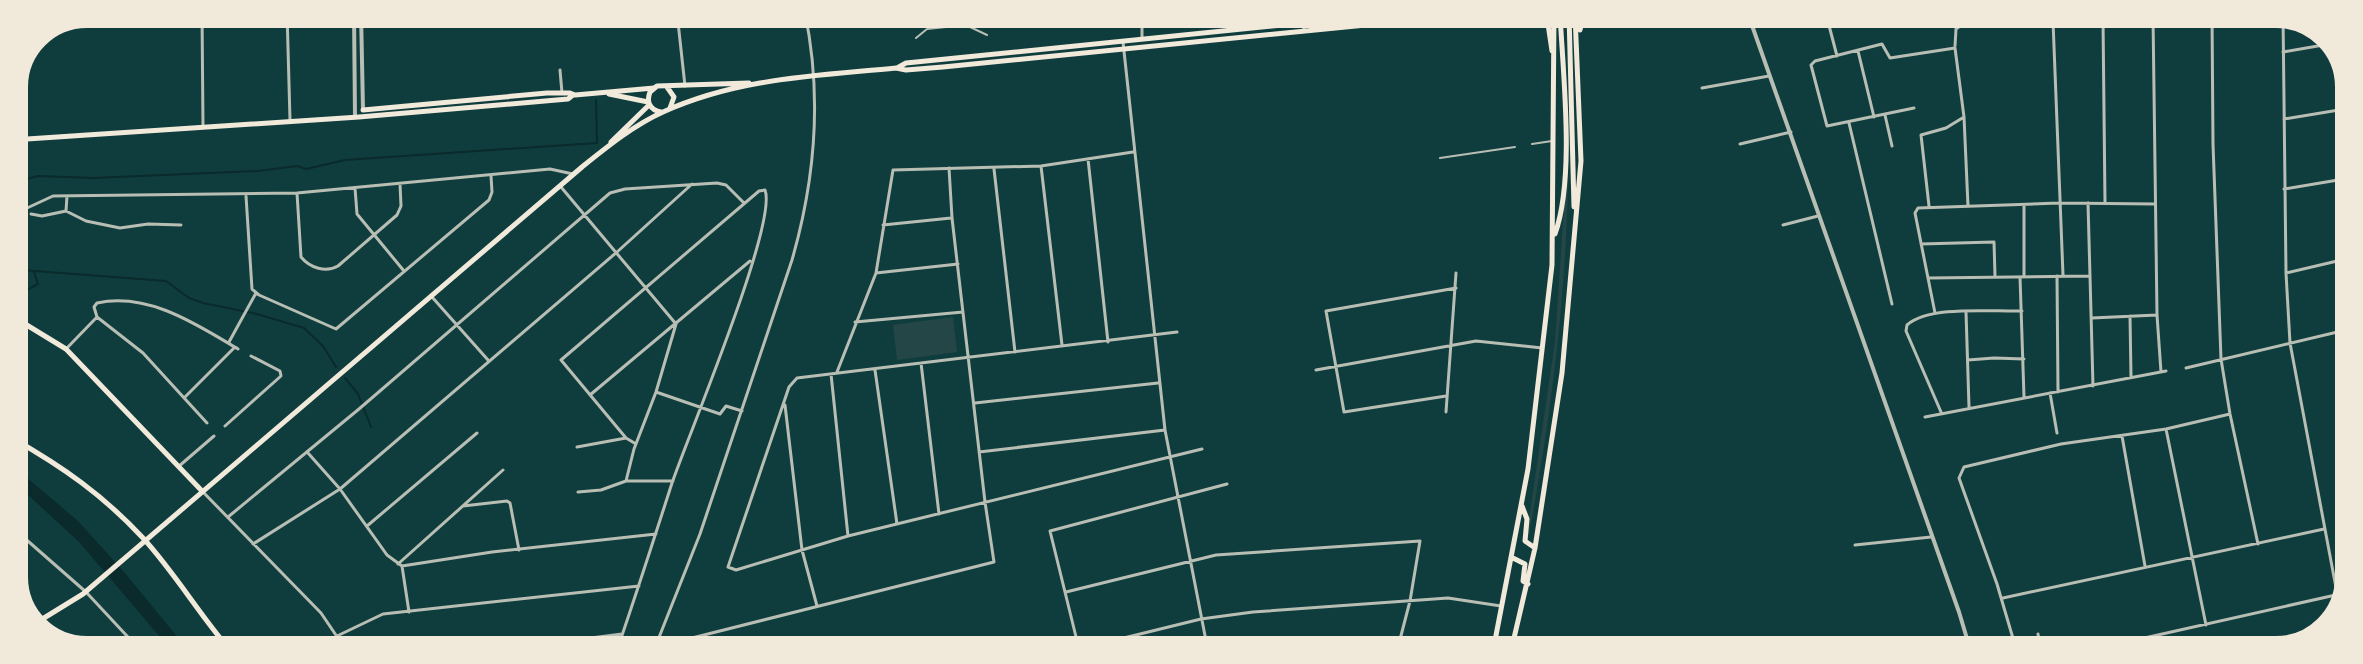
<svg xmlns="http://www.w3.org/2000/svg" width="2363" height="664" font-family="'Roboto Condensed',sans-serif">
	<rect width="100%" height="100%" fill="#0f3d3e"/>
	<path fill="#244646" d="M 1568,148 C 1569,279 1552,411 1528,540 L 1526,539 L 1555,342 Z
		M 953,317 L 957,352 L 897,360 L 893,325 Z"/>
	<path fill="#0a2a2b" d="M 12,465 L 78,521 L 125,573 L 188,650 L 171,650 L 80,543 L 12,480 Z"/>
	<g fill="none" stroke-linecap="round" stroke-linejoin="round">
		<path stroke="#0a2a2b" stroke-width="2" d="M 12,183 L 38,176 L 93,178 L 258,171 L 297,166 L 306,169 L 345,160 L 597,143 L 596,100
			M 16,242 L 22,270 L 166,281 L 189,298 L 203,303 L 257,314 L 304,328 L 323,346 L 336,367
			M 12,283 L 23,293 L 20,295 L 25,309 L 18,314
			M 23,292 L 38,284 L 34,272
			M 345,378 L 358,394 L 371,427"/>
		<path stroke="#b8beb3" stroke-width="2" d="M 953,26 L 968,26 L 987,35
			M 916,38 L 927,29 L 946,27
			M 1532,144 L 1552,141
			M 1440,158 L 1515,147"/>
		<path stroke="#b8beb3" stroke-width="3" d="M 202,12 L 203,126
			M 287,12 L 290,120
			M 677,13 L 685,86
			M 1303,13 L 1304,31
			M 1826,14 L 1837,56
			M 2212,14 L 2213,144 L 2221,359 L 2230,414 L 2258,544
			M 2283,14 L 2286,273 L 2290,343 L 2340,609
			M 2153,16 L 2157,315 L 2161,372
			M 2103,20 L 2105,203
			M 2053,21 L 2063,275
			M 1142,37 L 1142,13
			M 1123,42 L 1165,430 L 1208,651
			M 1955,46 L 1956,29 L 1960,26 L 2103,20 L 2158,14
			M 1858,51 L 1874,117
			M 2283,52 L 2335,43
			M 560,70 L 562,93
			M 1702,88 L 1769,76
			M 1914,108 L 1827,126 L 1811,65 L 1815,61 L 1882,44 L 1890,58 L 1955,48 L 1964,117 L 1968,206
			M 1885,115 L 1892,146
			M 2284,119 L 2351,108
			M 1849,123 L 1892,304
			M 1740,144 L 1791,132
			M 1088,159 L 1108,342
			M 1041,166 L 1062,345
			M 994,169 L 1015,352
			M 561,187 L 676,324 L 656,392 L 634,449 L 626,481
			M 355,188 L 357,214 L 404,271
			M 2284,189 L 2350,178
			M 297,193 L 301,257 C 310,268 326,273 338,266 L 397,215 L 401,206 L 400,184
			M 246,196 L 252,289 L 259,295 L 336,329 L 489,200 L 492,192 L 491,176
			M 2088,203 L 2093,386
			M 2024,205 L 2024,276
			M 1929,206 L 1921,135 L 1946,128 L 1964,117
			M 66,211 L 67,196
			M 31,214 L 42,216 L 66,211 L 86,221 L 120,228 L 148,224 L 181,225
			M 12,215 L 53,196 L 297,193 L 550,169 L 573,174
			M 883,225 L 951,218
			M 1783,225 L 1818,216
			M 1921,244 L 1994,242 L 1995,276
			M 876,273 L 958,264
			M 2286,273 L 2350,258
			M 2057,276 L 2058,392
			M 2020,277 L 2024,397
			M 1929,278 L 2089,276
			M 2341,287 L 2350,327
			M 432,297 L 488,360
			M 1966,312 L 1969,407
			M 1935,313 L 1915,213 L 1918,208 L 2059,203 L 2155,204
			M 2130,316 L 2131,377
			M 2092,318 L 2157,315
			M 855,322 L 963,312
			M 1177,332 L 797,378 L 789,387 L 728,567 L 736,570 L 848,536 L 1202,449
			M 229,342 L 256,293
			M 66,349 L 97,317
			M 1968,360 L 1994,358 L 2024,359
			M 921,363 L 939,514
			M 2186,368 L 2350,329
			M 875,370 L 897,524
			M 1316,370 L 1476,341 L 1542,348
			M 837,372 L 876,273 L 893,170 L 1041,166 L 1133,152
			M 831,374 L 848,536
			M 656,392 L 720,414 L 726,406 L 742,411
			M 2050,393 L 2057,433
			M 590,395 L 750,261
			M 1446,396 L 1344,412 L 1326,311 L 1456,288
			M 184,398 L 235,347
			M 975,403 L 1158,383
			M 785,405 L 802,550 L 817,606
			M 1446,412 L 1456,273
			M 1941,412 L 1906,331 L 1907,325 C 1930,305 1992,312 2022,311
			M 1925,417 L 2166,371
			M 207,423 L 143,353 L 97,317 L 94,307 L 97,303 C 148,292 196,324 238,349
			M 225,426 L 281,376 L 280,371 L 251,356
			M 2166,429 L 2206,625
			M 2122,436 L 2145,566
			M 577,447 L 626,438
			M 979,452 L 1165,430
			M 308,453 L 340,489 L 387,555 L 402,566 L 492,552 L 656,534
			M 178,467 L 214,436
			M 578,492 L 601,490 L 626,481 L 673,481
			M 204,493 L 321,613 L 346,650
			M 463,506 L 507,501 L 510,503 L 519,550
			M 228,517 L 359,409 L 610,193 L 625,189 L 717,183 L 726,185 L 744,203
			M 367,526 L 477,433
			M 13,528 L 86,592 L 140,650
			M 253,544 L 340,489 L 617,252 L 692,184
			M 1855,545 L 1931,537
			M 398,564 L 503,470
			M 402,566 L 409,612
			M 1066,592 L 1216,555 L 1420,541 L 1410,601 L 1397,651
			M 2003,598 L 2324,529
			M 2038,634 L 2041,652
			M 337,636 L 383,614 L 639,586
			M 692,638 L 994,562 L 985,502 L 952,218 L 949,168
			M 1079,649 L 1201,619 L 1253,612 L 1448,598 L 1501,606
			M 1079,649 L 1050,531 L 1227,484
			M 499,650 L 622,634
			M 617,650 C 636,595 654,539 672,483 C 688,436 778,223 765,190 L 759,191 L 561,360 L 626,438 L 636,444
			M 654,650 L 700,534 L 792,260 C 815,180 822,95 805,13
			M 2017,652 L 1997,584 L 1959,478 L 1964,467 L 2061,444 L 2166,429 L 2230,414
			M 2082,652 L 2349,592"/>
		<path stroke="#b8beb3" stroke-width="4" d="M 354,12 L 355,117
			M 361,12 L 363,110
			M 1748,14 L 1959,612 L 1971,652"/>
		<path stroke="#f1e9da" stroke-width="5" d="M 609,94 L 648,102
			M 363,110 L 547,93 L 570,93 L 575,95 L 654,88
			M 12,140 L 359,117 L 545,101 L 568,99 L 573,95
			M 12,316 L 66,349 L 202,491
			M 12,438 C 63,467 103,495 143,538 C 175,573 199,614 230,650"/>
		<path stroke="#f1e9da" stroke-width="5" d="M 1539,14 L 1548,24 L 1552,51
			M 1569,14 L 1574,207
			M 1580,30 L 1584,14
			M 897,68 L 906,63 L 1401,13
			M 667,87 L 674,97 L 670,108
			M 661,112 C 650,110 646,102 650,92 L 657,86 L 749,83
			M 611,142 L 649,105
			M 1555,234 C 1575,178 1563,75 1560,14
			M 1522,506 L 1527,519 L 1525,541 L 1535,548
			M 1511,557 L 1525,564 L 1523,581 L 1528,584
			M 31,626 L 83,594 L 582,167 C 607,147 634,125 663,112 C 738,78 815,76 896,68 L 906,70 L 943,67 L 1376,24 L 1526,14
			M 1493,651 L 1528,469 L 1552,265 L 1554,14
			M 1511,651 L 1535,548 L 1562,373 L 1581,161 L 1575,14"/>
	</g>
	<path d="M0 0H2363V664H0ZM87 26H2276A61 61 0 0 1 2337 87V577A61 61 0 0 1 2276 638H87A61 61 0 0 1 26 577V87A61 61 0 0 1 87 26Z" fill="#f1e9da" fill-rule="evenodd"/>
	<path fill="none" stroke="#f1e9da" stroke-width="4" d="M87 26H2276A61 61 0 0 1 2337 87V577A61 61 0 0 1 2276 638H87A61 61 0 0 1 26 577V87A61 61 0 0 1 87 26Z"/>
</svg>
